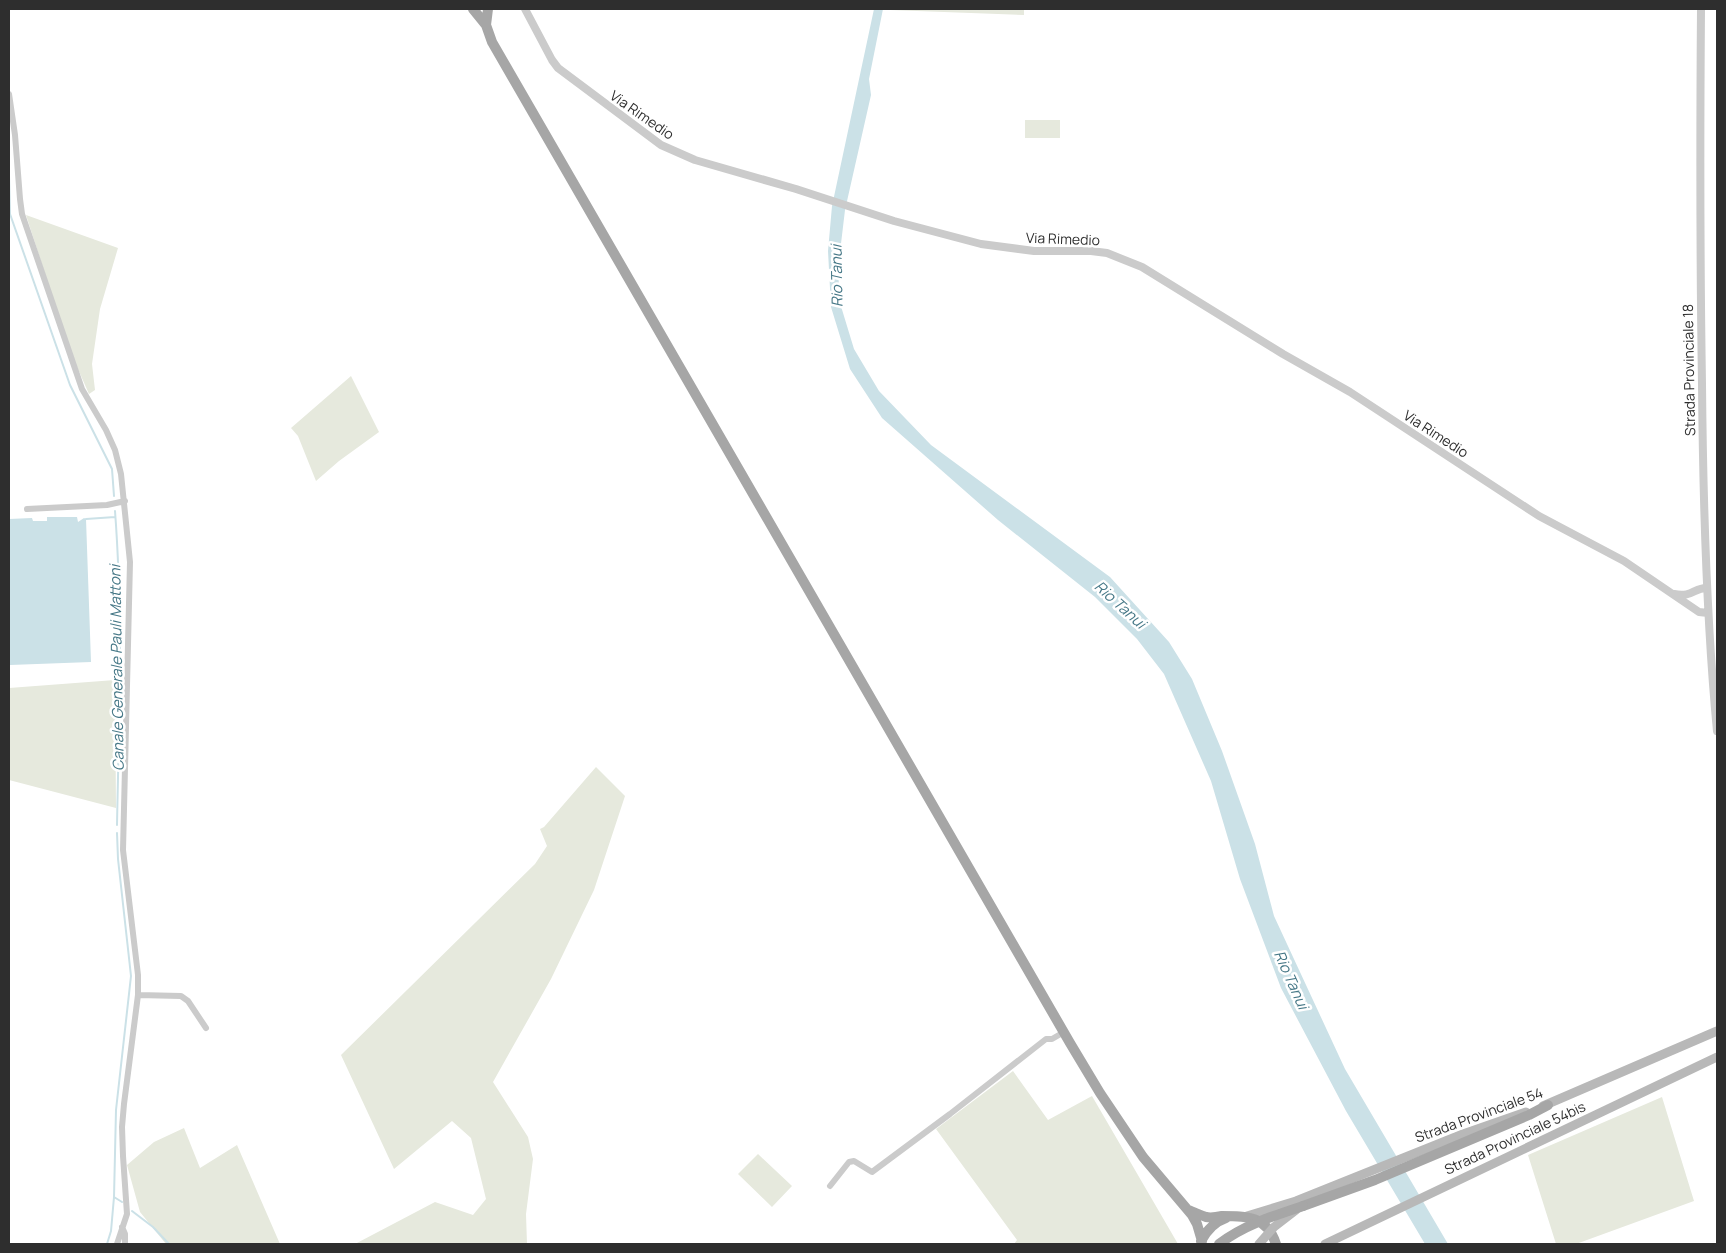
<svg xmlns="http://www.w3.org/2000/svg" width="1726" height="1253" font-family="Manrope,sans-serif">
	<rect width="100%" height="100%" fill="#fff"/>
	<path fill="#e6e9dd" d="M 891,9 L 1024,9 L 1024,15 L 890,10 Z
		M 1025,120 L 1060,120 L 1060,138 L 1025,138 Z
		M 26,215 L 118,248 L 100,309 L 92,364 L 95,390 L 89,394 L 70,351 Z
		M 351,376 L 379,432 L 339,461 L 316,481 L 298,436 L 291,428 Z
		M 115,680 L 116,808 L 9,780 L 9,688 Z
		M 596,767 L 625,796 L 594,890 L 551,979 L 493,1082 L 528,1137 L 533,1159 L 526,1214 L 527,1244 L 355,1244 L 435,1202 L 473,1215 L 486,1199 L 471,1138 L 452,1121 L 394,1169 L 341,1055 L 535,864 L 547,846 L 540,829 L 544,827 Z
		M 1013,1071 L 1048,1120 L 1092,1096 L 1178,1244 L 1014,1244 L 1017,1240 L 936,1129 Z
		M 1662,1097 L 1694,1201 L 1576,1244 L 1556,1244 L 1528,1155 Z
		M 184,1128 L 200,1168 L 237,1145 L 280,1244 L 166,1244 L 140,1212 L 127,1165 L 154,1142 Z
		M 758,1154 L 792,1186 L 772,1207 L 738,1174 Z"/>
	<path fill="#cbe1e7" d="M 874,9 L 883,9 L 869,79 L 871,95 L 845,210 L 838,269 L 840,303 L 854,349 L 879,391 L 931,445 L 1110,577 L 1169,642 L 1192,679 L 1222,751 L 1255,844 L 1274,916 L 1345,1069 L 1448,1244 L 1425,1244 L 1346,1111 L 1281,988 L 1240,879 L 1211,781 L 1164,674 L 1137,639 L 1095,597 L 998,520 L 882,418 L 850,369 L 831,307 L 828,251 L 832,206 Z
		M 47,517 L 77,517 L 78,522 L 84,518 L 86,519 L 91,662 L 10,665 L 9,519 L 32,518 L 33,521 L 47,521 Z"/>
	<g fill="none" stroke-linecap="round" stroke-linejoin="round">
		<path stroke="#cbe1e7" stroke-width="2" d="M 9,175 L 10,214 L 70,385 L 112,469 L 114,496
			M 115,511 C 123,615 119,721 117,825
			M 86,519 L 115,517
			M 114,1197 L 122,1202
			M 132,1211 L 153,1227 L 169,1244
			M 107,1244 L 111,1231 L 114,1197 L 116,1110 L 131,976 L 118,859 L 117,833"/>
		<path stroke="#cbcbcb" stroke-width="6" d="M 9,94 L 15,135 L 20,199 L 22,214 L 82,389 L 106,430 L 115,450 L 121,474 L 130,562 L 123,850 L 138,975 L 138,995 L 124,1104 L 122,1127 L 123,1156 L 127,1214 L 117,1244
			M 27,509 L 107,505 L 125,501
			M 138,995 L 181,996 L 188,1001 L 206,1028
			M 830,1186 L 849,1162 L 854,1161 L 872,1172 L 950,1114 L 1046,1039 L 1052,1039 L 1064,1032
			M 122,1227 L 125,1234 L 125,1244"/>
		<path stroke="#cbcbcb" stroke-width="8" d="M 525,9 L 552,60 L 558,68 L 661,145 L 695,160 L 796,189 L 894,221 L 981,244 L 1034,251 L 1091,251 L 1107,253 L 1142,267 L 1283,354 L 1350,392 L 1539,516 L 1624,561 L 1699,612 L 1708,613
			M 1701,9 C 1700,134 1700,259 1702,384 C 1703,500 1706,616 1717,731
			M 1674,594 C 1692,598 1695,587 1707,588"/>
		<path stroke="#b8b8b8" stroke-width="9" d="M 1543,1106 L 1717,1031
			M 1247,1216 L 1296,1201 L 1463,1134 L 1526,1112
			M 1325,1244 L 1717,1057"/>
		<path stroke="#a6a6a6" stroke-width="10" d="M 473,9 L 486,25 L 492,42 L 1070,1043 L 1100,1093 L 1143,1157 L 1192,1215 L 1197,1224 L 1202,1241
			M 486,25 L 488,9
			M 1303,1206 L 1375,1180 L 1529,1115 L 1548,1105
			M 1188,1210 C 1194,1212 1200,1215 1206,1217 C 1211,1218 1217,1217 1222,1216 C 1247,1216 1267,1216 1276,1244
			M 1201,1241 C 1207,1230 1214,1222 1226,1218"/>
		<path stroke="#b8b8b8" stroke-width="9" d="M 1259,1244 L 1274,1227 L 1296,1210"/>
		<path stroke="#a6a6a6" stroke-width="10" d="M 1219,1244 C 1244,1225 1273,1216 1303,1206"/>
	</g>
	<g text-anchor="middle" stroke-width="5" stroke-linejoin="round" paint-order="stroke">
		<g font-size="14" fill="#2e2e2e" stroke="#fff">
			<text transform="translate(642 115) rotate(35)" y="5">Via Rimedio</text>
			<text transform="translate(1063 239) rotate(2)" y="5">Via Rimedio</text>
			<text transform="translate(1689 370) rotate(-91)" y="5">Strada Provinciale 18</text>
			<text transform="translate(1436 434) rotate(33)" y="5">Via Rimedio</text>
			<text transform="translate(1479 1115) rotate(-20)" y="5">Strada Provinciale 54</text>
			<text transform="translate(1515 1138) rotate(-25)" y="5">Strada Provinciale 54bis</text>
		</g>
		<g font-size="15" font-style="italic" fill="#457786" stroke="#fff">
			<text transform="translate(837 276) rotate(-91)" y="5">Rio Tanui</text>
			<text transform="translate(1120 605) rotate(42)" y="5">Rio Tanui</text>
			<text transform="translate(117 668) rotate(-91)" y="5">Canale Generale Pauli Mattoni</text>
			<text transform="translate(1291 980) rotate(66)" y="5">Rio Tanui</text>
		</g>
	</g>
	<rect width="1726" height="1253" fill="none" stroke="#2e2e2e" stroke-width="20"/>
</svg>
